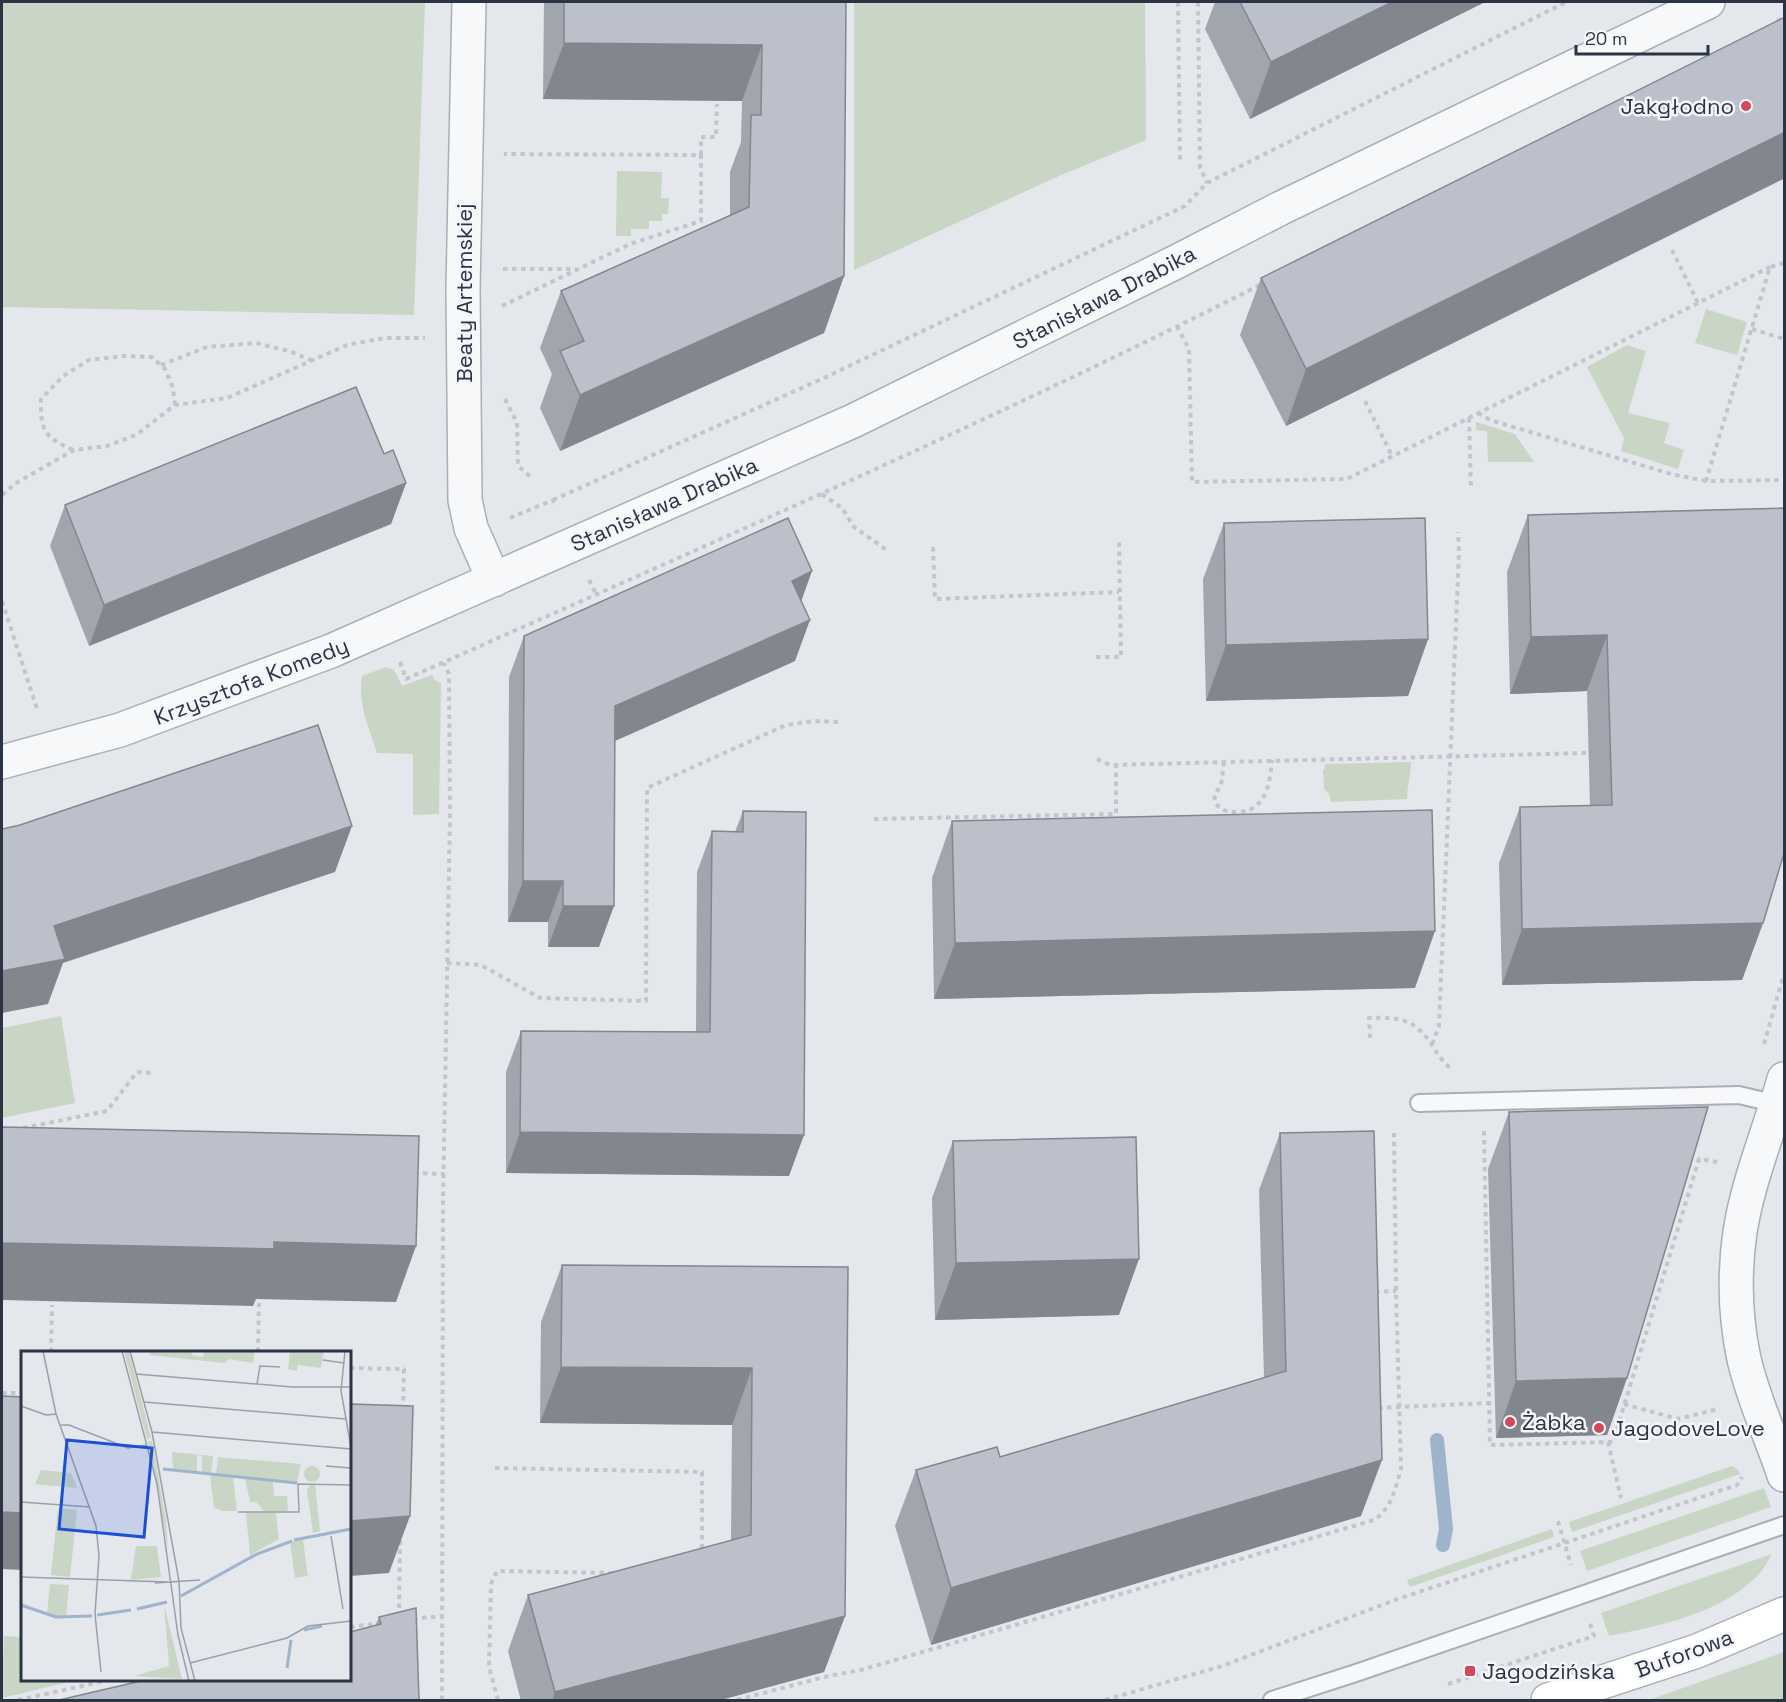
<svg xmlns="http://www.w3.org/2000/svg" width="1786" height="1702" font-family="'Space Grotesk',sans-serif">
	<rect width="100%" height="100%" fill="#e4e7ec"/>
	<path fill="#c9d6c5" d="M 2,2 L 425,2 L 414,315 L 2,307 Z
		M 854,2 L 1145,2 L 1146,140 L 1059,176 L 854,270 Z
		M 617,171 L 662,172 L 661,198 L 669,198 L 668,214 L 662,214 L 662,221 L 649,221 L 649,229 L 631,229 L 631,236 L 616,236 Z
		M 1706,309 L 1747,322 L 1737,355 L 1695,343 Z
		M 1627,345 L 1646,351 L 1628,413 L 1670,423 L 1664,443 L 1684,450 L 1678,469 L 1621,451 L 1624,438 L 1587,367 Z
		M 1476,422 L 1515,434 L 1534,462 L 1488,462 L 1487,431 L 1476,430 Z
		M 386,667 L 394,670 L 402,686 L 432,675 L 435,680 L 441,683 L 439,814 L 413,815 L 413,754 L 377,753 C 369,728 357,702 362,676 Z
		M 1411,762 C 1411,776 1407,786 1407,799 L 1331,802 L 1329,794 L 1324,789 L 1323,769 L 1325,769 L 1325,764 Z
		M 61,1016 L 75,1103 L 2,1118 L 2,1028 Z
		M 1732,1466 L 1737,1469 L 1740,1474 L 1572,1532 L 1569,1522 Z
		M 1764,1488 L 1771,1507 L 1587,1571 L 1580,1551 Z
		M 1552,1529 L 1554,1537 L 1410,1587 L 1407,1580 Z
		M 1772,1554 C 1768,1560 1765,1568 1760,1573 C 1724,1613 1659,1626 1609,1636 L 1601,1613 Z
		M 4,1636 L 22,1637 L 22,1680 L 77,1680 L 2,1698 Z
		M 1784,1652 L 1784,1700 L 1649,1700 Z"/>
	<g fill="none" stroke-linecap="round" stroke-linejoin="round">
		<path stroke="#9fb4cc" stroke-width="14" d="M 1437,1440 L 1446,1529 L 1443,1545"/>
		<g stroke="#a9aeb7" stroke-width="20">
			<path id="service" d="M 1419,1103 L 1739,1095 L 1777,1104
				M 1272,1700 L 1356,1673 L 1784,1525"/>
		</g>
		<g stroke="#a9aeb7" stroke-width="36">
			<path id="minor" d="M 469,2 L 463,289 L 465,500 L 471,528 L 494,580
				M 2,762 L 120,730 L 331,651 L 853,421 L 1176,262 L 1281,208 L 1708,2
				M 1784,1079 C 1770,1129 1748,1180 1740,1232 C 1734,1274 1735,1317 1744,1359 C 1753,1399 1771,1436 1784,1475"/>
		</g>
		<g stroke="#a9aeb7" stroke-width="36">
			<path id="secondary" d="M 1548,1700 L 1697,1651 L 1784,1614"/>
		</g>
		<path stroke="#c2c5cb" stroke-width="4" stroke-dasharray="4.5 4.5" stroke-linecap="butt" d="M 1178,2 L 1180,163
			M 1198,2 L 1200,167 L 1207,183
			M 1777,21 L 1784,17
			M 701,155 L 701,137 L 716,137 L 717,104
			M 1672,250 L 1698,303
			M 1784,263 L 1770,267 L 1706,481 L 1784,480
			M 503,269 L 576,269
			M 502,306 L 630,244 L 701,221 L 701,155 L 504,154
			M 1177,326 L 1189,349 L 1192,482 L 1347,479 L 1770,267
			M 1752,329 L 1784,339
			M 161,365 L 207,347 L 256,343 L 289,351 L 311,360
			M 505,399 L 517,423 L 518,466 L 533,479
			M 1365,401 L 1392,456
			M 1478,413 L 1490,420 L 1671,474 L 1706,481
			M 1469,418 L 1471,489
			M 73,450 C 44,437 40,430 41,399 L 63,376 L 89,360 L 124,356 L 152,357 L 165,369 L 173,388 L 175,405
			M 822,494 L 842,508 L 854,527 L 888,551
			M 2,495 L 16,483 L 74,450 L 107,446 L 136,435 L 175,405 L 227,398 L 347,345 L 385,338 L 425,338
			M 553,500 L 826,377 L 1185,206 L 1207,183 L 1566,2
			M 510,518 L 553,500 L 556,507
			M 933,547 L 935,599 L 1119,592
			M 589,580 L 596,594
			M 2,601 L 38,712
			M 1096,657 L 1121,657 L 1119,542
			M 400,662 L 406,679 C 693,551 982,426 1262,284
			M 1097,759 L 1110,765 L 1586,753
			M 1224,762 L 1221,786 L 1214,795 L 1216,804 C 1222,811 1228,812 1238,812 C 1266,811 1270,783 1272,760
			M 874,819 L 1116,814 L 1116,765
			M 447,963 L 481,965 L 540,998 L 646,1001 L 647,788 L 786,725 L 814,721 L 838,722
			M 1370,1038 L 1369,1018 C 1402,1017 1415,1019 1434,1048 C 1439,1056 1445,1065 1453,1070
			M 1432,1044 L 1439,1026 L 1459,552 L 1458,532
			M 1764,1044 L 1784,974
			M 23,1128 L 107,1111 L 137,1072 L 153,1073
			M 1484,1131 L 1490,1445 L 1613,1442 L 1699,1159 L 1717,1162
			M 414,1173 L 444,1174
			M 1375,1292 L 1396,1291
			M 51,1352 L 52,1305
			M 258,1352 L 259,1303
			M 350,1368 L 404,1369 L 403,1410
			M 2,1393 L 22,1393
			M 1624,1404 L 1678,1419 L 1718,1409
			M 1378,1408 L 1488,1403
			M 1608,1442 L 1621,1498
			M 495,1468 L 702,1472 L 702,1552
			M 1558,1521 L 1571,1565
			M 399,1617 L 400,1538
			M 413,1619 L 442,1616
			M 350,1627 L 381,1623
			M 1448,1684 L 1594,1636 L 1590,1623
			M 18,1700 L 109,1680
			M 442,1700 L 443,1202 L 450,814 L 449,674 L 444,663
			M 498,1700 L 489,1667 L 491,1584 L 497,1571 L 614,1573
			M 737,1700 L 824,1677 L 861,1670 L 1374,1520 C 1392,1508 1395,1489 1401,1469 L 1396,1291 L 1394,1133
			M 1105,1700 L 1222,1666 L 1395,1600 L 1737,1485 L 1742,1477"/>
		<use href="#service" stroke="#f7f8fa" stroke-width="16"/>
		<use href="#minor" stroke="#f7f8fa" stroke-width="33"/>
		<use href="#secondary" stroke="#fff" stroke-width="33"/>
	</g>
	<path fill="#a1a5ae" d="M 544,2 L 846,2 L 844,276 L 824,333 L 560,451 L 540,408 L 552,374 L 540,348 L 561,291 L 730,216 L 730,172 L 741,142 L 742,101 L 543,99 Z
		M 1215,2 L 1485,2 L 1250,119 L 1205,29 Z
		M 1785,17 L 1785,178 L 1286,426 L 1240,335 L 1261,278 Z
		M 384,454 L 406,483 L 391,524 L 89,646 L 50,546 L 65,505 Z
		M 1785,508 L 1763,923 L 1742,980 L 1502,985 L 1499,863 L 1520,807 L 1590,805 L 1587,691 L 1510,694 L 1507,572 L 1528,515 Z
		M 1224,523 L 1428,639 L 1408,696 L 1206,701 L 1203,579 Z
		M 524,636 L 795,661 L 615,741 L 599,947 L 548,947 L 548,922 L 508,922 L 509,677 Z
		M 743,811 L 789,1176 L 506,1173 L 506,1072 L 521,1031 L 696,1032 L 697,872 L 712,831 L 735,832 Z
		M 952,821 L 1415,988 L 934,999 L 932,878 Z
		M 1509,1112 L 1627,1378 L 1607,1435 L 1496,1438 L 1488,1169 Z
		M 1280,1133 L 1361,1516 L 931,1645 L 895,1526 L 916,1470 L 1000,1457 L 1264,1378 L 1259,1190 Z
		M 953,1141 L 1119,1315 L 935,1320 L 932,1198 Z
		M 562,1265 L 848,1267 L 845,1616 L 824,1672 L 717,1701 L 521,1701 L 508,1651 L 528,1595 L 731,1541 L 732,1425 L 540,1423 L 541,1322 Z
		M 379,1617 L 419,1701 L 375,1626 Z"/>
	<path fill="#83868d" d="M 1392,2 L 1485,2 L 1250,119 L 1271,62 Z
		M 564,43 L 762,45 L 742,101 L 543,99 Z
		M 1785,132 L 1785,178 L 1286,426 L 1306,369 Z
		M 844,276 L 824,333 L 560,451 L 580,395 Z
		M 406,483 L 391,524 L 89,646 L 104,605 Z
		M 812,571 L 797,613 L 792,581 Z
		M 810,620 L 795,661 L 601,747 L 615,706 Z
		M 1607,635 L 1587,691 L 1510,694 L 1531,637 Z
		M 1428,639 L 1408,696 L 1206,701 L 1226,645 Z
		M 352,826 L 335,872 L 63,963 L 48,1004 L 2,1013 L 2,971 L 54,926 Z
		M 523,881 L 563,881 L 548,922 L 508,922 Z
		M 563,906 L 614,906 L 599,947 L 548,947 Z
		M 1763,923 L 1742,980 L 1502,985 L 1522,929 Z
		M 1435,931 L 1415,988 L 934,999 L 955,943 Z
		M 520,1132 L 804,1135 L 789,1176 L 506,1173 Z
		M 274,1242 L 416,1246 L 396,1302 L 256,1299 L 253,1306 L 2,1300 L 2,1243 Z
		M 1139,1259 L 1119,1315 L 935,1320 L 956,1263 Z
		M 561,1367 L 752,1368 L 732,1425 L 540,1423 Z
		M 1627,1378 L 1607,1435 L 1496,1438 L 1516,1381 Z
		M 1382,1460 L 1361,1516 L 931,1645 L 951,1588 Z
		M 2,1512 L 22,1513 L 22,1570 L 2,1569 Z
		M 410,1516 L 389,1573 L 350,1576 L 350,1521 Z
		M 845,1616 L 824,1672 L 717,1701 L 552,1701 L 555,1692 Z"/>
	<path fill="#bbc0ca" stroke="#83868d" stroke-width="1.5" d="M 564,2 L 846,2 L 844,276 L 580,395 L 560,351 L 584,341 L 561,291 L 749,207 L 751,115 L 761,115 L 762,45 L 564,43 Z
		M 1240,2 L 1392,2 L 1271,62 Z
		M 1785,17 L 1785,132 L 1306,369 L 1261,278 Z
		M 356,387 L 384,454 L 393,450 L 406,483 L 104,605 L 65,505 Z
		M 1785,508 L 1785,850 L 1763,923 L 1522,929 L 1520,807 L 1612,805 L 1607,635 L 1531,637 L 1528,515 Z
		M 788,518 L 812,571 L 792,581 L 810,620 L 615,706 L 614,906 L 563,906 L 563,881 L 523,881 L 524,636 Z
		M 1425,518 L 1428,639 L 1226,645 L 1224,523 Z
		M 318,725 L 352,826 L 54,926 L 65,959 L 2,971 L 2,829 L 20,825 Z
		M 1432,810 L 1435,931 L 955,943 L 952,821 Z
		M 743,811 L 806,812 L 804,1135 L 520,1132 L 521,1031 L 710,1032 L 712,831 L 743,832 Z
		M 1708,1107 L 1627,1378 L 1516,1381 L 1509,1112 Z
		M 2,1127 L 419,1136 L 416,1246 L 274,1242 L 274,1249 L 2,1243 Z
		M 1374,1131 L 1382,1460 L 951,1588 L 916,1470 L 997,1447 L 1000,1457 L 1286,1371 L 1280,1133 Z
		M 1136,1137 L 1139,1259 L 956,1263 L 953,1141 Z
		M 562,1265 L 848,1267 L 845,1616 L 555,1692 L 528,1595 L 751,1535 L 752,1368 L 561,1367 Z
		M 2,1396 L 22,1397 L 22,1513 L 2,1512 Z
		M 350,1404 L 413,1406 L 410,1516 L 350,1521 Z
		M 416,1608 L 419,1701 L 55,1701 L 145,1680 L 350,1680 L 350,1632 L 381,1624 L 379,1617 Z"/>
	<g fill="#d1495b" stroke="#f4f6f9" stroke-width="2">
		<circle cx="1746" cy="106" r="6"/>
		<circle cx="1510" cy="1422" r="6"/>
		<circle cx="1599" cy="1428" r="6"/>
		<rect x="1464" y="1665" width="12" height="12" rx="3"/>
	</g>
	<g text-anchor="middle" stroke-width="5" stroke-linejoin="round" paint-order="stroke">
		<g font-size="22" fill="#2b3445" stroke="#f4f6f9" text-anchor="start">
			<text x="1734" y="114" text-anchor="end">Jakgłodno</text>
			<text x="1522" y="1430">Żabka</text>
			<text x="1611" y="1436">JagodoveLove</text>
			<text x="1482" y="1679">Jagodzińska</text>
		</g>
		<g font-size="22" fill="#2b3445" stroke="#f4f6f9">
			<text transform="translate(464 293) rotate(-90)" y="8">Beaty Artemskiej</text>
			<text transform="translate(1104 297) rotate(-27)" y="8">Stanisława Drabika</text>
			<text transform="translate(664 504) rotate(-24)" y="8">Stanisława Drabika</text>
			<text transform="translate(251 681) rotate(-21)" y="8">Krzysztofa Komedy</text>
			<text transform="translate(1684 1653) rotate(-20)" y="8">Buforowa</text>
		</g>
	</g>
	<g transform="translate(21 1351)">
		<rect width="330" height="330" fill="#e4e7ec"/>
		<path d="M 103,0 L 108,0 L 130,87 L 126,88 ZM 129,0 L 171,0 L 171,4 L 182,6 L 183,0 L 234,0 L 232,12 L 208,8 L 203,12 L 129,4 ZM 269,0 L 303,0 L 300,17 L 277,14 L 276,20 L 267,18 ZM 127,90 L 131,90 L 145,169 L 147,198 ZM 151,101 L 192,105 L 190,123 L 181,122 L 181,105 L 176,104 L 176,121 L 152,118 ZM 197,106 L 280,113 L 276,132 L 252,131 L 253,145 L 266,145 L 267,161 L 243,160 L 235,151 L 229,151 L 224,127 L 212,127 L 216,160 L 201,160 L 193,156 L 189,124 L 199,125 L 195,124 ZM283 123a8 8 0 1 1 16 0a8 8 0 1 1-16 0ZM 20,119 L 50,122 L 56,137 L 14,133 ZM 290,133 L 294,133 L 299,180 L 292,182 L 286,138 ZM 37,157 L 56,159 L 49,226 L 30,224 ZM 225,162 L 255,162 L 258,188 L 229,204 ZM 282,189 L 287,225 L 274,227 L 269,191 ZM 115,195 L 136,195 L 140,226 L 110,229 ZM 29,233 L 48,234 L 45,265 L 72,266 L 33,266 L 0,256 L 26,262 ZM 143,253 L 161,328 L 113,325 L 148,315 Z" fill="#c9d6c5"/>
		<path fill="none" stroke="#9fb4cc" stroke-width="3" d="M 142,118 L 276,132M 273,189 L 330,178M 160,245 L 236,203 L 271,190M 0,254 L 35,266 L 71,265M 116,258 L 146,251M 76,264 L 110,259M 283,279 L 301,275M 266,317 L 270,289"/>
		<path fill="none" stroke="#9a9fa9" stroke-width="1.5" d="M 22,0 L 35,63 L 75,175 L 78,205 L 74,263 L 80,321M 101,0 L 136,133 L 157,284 L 168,330M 109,0 L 131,81 L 158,230 L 160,277 L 174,330M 324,0 L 320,40 L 330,96M 302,9 L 323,12M 115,23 L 272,36 L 330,36M 236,33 L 239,15 L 259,16M 123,51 L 325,68M 0,55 L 25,64 L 35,63M 40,74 L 48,74 L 107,97 L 126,94M 131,81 L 330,98M 305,115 L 330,117M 0,151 L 69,156M 217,161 L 278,161 L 277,133 L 330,134M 310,185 L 322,258M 0,226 L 146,231M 134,232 L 179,229M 169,312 L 266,287 L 287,275 L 330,270"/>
		<path fill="#1d4ed8" fill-opacity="0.15" stroke="#1d4ed8" stroke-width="3" d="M 46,89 L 131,97 L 123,186 L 38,178 Z"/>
		<rect width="330" height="330" fill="none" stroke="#2b3445" stroke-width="3"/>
	</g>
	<rect width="1786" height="1702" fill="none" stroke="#2b3445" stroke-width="6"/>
	<path d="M1576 45v9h132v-9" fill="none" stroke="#2b3445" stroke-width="3"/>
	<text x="1585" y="45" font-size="18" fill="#2b3445" stroke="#f4f6f9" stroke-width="4.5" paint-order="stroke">20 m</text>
</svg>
